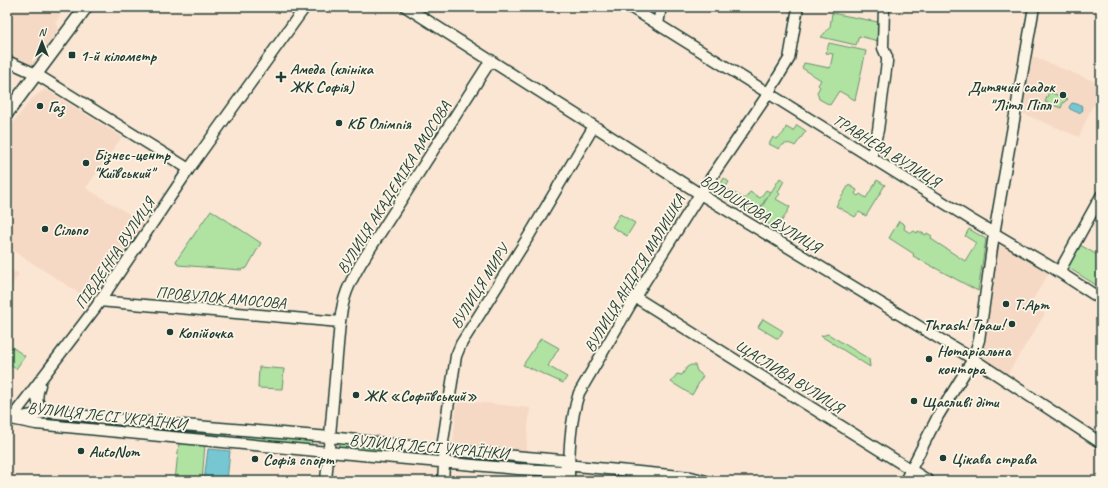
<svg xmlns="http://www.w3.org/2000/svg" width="1108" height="488" font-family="Caveat,sans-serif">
	<rect width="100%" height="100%" fill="#fbe6d4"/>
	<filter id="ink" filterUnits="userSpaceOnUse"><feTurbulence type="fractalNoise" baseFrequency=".025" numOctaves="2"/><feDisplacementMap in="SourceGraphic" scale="8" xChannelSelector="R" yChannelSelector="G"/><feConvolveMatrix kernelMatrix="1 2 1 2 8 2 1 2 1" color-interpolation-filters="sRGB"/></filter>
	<g filter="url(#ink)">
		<path fill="#f6d9c5" d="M 7,7 L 66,7 L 55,23 L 57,25 L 58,31 L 33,65 L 30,65 L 7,53 Z
			M 1031,56 L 1101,84 L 1101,109 L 1093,105 L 1079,137 L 1021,113 Z
			M 45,89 L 122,137 L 86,188 L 144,223 L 145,226 L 97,297 L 90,300 L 7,247 L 7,131 L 31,99 Z
			M 1001,243 L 1050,271 L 1031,303 L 1031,306 L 1045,314 L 1007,375 L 986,361 L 981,352 L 998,247 Z
			M 7,267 L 19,274 L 7,293 Z
			M 457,400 L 530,408 L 526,454 L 455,446 L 453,443 Z
			M 574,471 L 634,476 L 633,481 L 572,481 Z"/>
		<path fill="#b0e2a2" stroke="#68906b" d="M 832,13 L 878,22 L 878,41 L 859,36 L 856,45 L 821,37 L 830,27 Z
			M 829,43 L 866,51 L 855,100 L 839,91 L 830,105 L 819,99 L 817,92 L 820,87 L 818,85 L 821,80 L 802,68 L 804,63 L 830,68 L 833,54 L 826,53 Z
			M 1049,92 L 1068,99 L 1063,103 L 1061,108 L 1045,102 Z
			M 797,125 L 806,131 L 795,146 C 789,142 783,143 779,149 L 769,144 L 773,137 L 776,139 C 782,136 784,133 786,127 L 793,131 Z
			M 724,178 L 729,182 L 725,188 L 745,199 L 750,192 L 760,198 L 766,190 L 770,192 L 758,211 L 752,207 L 749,211 L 716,192 Z
			M 780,178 L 784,181 L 778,192 L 780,194 L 776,199 L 790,207 L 777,229 L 756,216 Z
			M 877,180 L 885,185 L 866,216 L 859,212 L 855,217 L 836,206 L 849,185 L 857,190 L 855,194 L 858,196 L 860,194 L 866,198 Z
			M 211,210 L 261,243 L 247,268 L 241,270 L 178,265 L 176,261 Z
			M 620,214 L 635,223 L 627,236 L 612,227 Z
			M 899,221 L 905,225 L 904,229 L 907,231 L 911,233 L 914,231 L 917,233 L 918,231 L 926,235 L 927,233 L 932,236 L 931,239 L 965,261 L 976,243 L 965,236 L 969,229 L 986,239 L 978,291 L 913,256 L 914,254 L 889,238 Z
			M 1080,245 L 1101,257 L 1101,288 L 1067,267 Z
			M 763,319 L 783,331 L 778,339 L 758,327 Z
			M 828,334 L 869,359 L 870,367 L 821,336 Z
			M 541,338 L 559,348 L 548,366 L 567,377 L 563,383 L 523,365 Z
			M 12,347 L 25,356 L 16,369 L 7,363 L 7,354 Z
			M 691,365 L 695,365 L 697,371 L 703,376 L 692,395 L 671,382 L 677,374 L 682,375 L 687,367 Z
			M 259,367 L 284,369 L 282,389 L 258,388 Z
			M 83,418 L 133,423 L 132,429 L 83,424 Z
			M 136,424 L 177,428 L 176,433 L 135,429 Z
			M 182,429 L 226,433 L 227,437 L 226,439 L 181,434 Z
			M 236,434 L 311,440 L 312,444 L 311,446 L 236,440 Z
			M 179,442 L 205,444 L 202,481 L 175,481 Z
			M 339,443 L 434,453 L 434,457 L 338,449 Z
			M 461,456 L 562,465 L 560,467 L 461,461 Z"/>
		<path fill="#77c7d3" stroke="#549093" d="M 1072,103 L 1081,105 L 1083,110 C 1079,115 1075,111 1070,109 L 1069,107 Z
			M 208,449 L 230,451 L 227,481 L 204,481 Z"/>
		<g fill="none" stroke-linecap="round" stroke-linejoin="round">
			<g stroke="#1f3d34" stroke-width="13">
				<path id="minor" d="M 406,7 L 594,126 L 700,194 L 973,359 L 1101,443
					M 630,7 L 970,219 L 1053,268 L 1101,299
					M 658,24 L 661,7
					M 7,61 L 36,74 L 189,169
					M 871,158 L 878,130 L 887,62 L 887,57 L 883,48 L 884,7
					M 1059,272 L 1101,196
					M 635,297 L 929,481
					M 99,301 L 340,322
					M 40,385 C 36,396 35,407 48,412 L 46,413
					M 17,418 L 48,412 L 134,421 L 330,437 L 445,450 L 562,460 L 569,466
					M 11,419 L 36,424 L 317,451 L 518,469 L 562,471 L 569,466 L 576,466 L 691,477 L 706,481
					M 10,420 L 96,307 L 189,169 L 305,7
					M 326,481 L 340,322 C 343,296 348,286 361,263 L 491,60
					M 443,481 L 445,450 L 443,441 L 456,356 L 461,344 L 530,234 L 594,126
					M 569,481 C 569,451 570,421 579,393 L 635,297 L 700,194 L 764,100 L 789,59 L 798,7
					M 905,481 L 938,416 L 973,359 L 979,340 L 994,234 L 1034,7"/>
			</g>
			<g stroke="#1f3d34" stroke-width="15">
				<path id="major" d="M 7,113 L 86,7"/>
			</g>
			<use href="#minor" stroke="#fcf5e5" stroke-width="10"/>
			<use href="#major" stroke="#fcf5e5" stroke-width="12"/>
		</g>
	</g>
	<g fill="#1f3d34" stroke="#fcf5e5" stroke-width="1.5">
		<rect x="68" y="51" width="8" height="8" rx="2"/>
		<path d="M279 71h4v4h4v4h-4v4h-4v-4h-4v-4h4z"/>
		<circle cx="1063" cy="95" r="4"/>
		<circle cx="40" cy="106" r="4"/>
		<circle cx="339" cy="123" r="4"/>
		<circle cx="86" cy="163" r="4"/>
		<circle cx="45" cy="229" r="4"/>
		<circle cx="1006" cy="304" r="4"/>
		<circle cx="1012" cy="324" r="4"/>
		<circle cx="170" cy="332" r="4"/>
		<circle cx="929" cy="359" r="4"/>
		<circle cx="356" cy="395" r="4"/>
		<circle cx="914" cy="401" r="4"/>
		<circle cx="81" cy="451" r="4"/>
		<circle cx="943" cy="458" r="4"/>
		<circle cx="255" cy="459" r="4"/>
	</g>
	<g text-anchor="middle" stroke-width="3.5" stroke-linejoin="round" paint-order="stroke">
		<g font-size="16" font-weight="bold" fill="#1f3d34" stroke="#fcf5e5" text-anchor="start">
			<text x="80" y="61">1-й кілометр</text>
			<text x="290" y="74">Амеда (клініка<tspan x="290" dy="18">ЖК Софія)</tspan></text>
			<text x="1055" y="92" text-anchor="end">Дитячий садок<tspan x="1055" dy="18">"Літл Піпл"</tspan></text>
			<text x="48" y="112">Газ</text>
			<text x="347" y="129">КБ Олімпія</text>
			<text x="94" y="160">Бізнес-центр<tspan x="94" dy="18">"Київський"</tspan></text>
			<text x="53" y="235">Сільпо</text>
			<text x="1014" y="310">Т.Арт</text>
			<text x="1004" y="330" text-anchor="end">Thrash! Траш!</text>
			<text x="178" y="338">Копійочка</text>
			<text x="937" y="356">Нотаріальна<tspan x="937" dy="18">контора</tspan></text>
			<text x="364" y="401">ЖК «Софіївський»</text>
			<text x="922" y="407">Щасливі діти</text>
			<text x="89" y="457">AutoNom</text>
			<text x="951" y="464">Цікава страва</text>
			<text x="263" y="465">Софія спорт</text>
		</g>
		<g font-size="16" fill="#1f3d34" stroke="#fcf5e5">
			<text transform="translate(887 150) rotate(32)" y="6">ТРАВНЕВА ВУЛИЦЯ</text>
			<text transform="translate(393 187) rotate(-58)" y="6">ВУЛИЦЯ АКАДЕМІКА АМОСОВА</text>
			<text transform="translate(761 213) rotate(31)" y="6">ВОЛОШКОВА ВУЛИЦЯ</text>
			<text transform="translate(114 253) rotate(-56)" y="6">ПІВДЕННА ВУЛИЦЯ</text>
			<text transform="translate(634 273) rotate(-59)" y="6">ВУЛИЦЯ АНДРІЯ МАЛИШКА</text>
			<text transform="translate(479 286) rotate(-58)" y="6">ВУЛИЦЯ МИРУ</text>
			<text transform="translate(221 297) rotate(5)" y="6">ПРОВУЛОК АМОСОВА</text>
			<text transform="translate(790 376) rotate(32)" y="6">ЩАСЛИВА ВУЛИЦЯ</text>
			<text transform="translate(107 415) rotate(6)" y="6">ВУЛИЦЯ ЛЕСІ УКРАЇНКИ</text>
			<text transform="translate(429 446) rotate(5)" y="6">ВУЛИЦЯ ЛЕСІ УКРАЇНКИ</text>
		</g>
	</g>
	<rect width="1108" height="488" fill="none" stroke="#fcf5e5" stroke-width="24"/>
	<rect x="12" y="12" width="1084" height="464" fill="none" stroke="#1f3d34" stroke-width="1.5" filter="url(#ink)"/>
	<g transform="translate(42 42)" stroke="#fcf5e5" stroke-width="3" paint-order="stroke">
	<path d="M0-3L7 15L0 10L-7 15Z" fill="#1f3d34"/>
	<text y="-6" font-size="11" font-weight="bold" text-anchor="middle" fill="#1f3d34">N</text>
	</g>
</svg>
